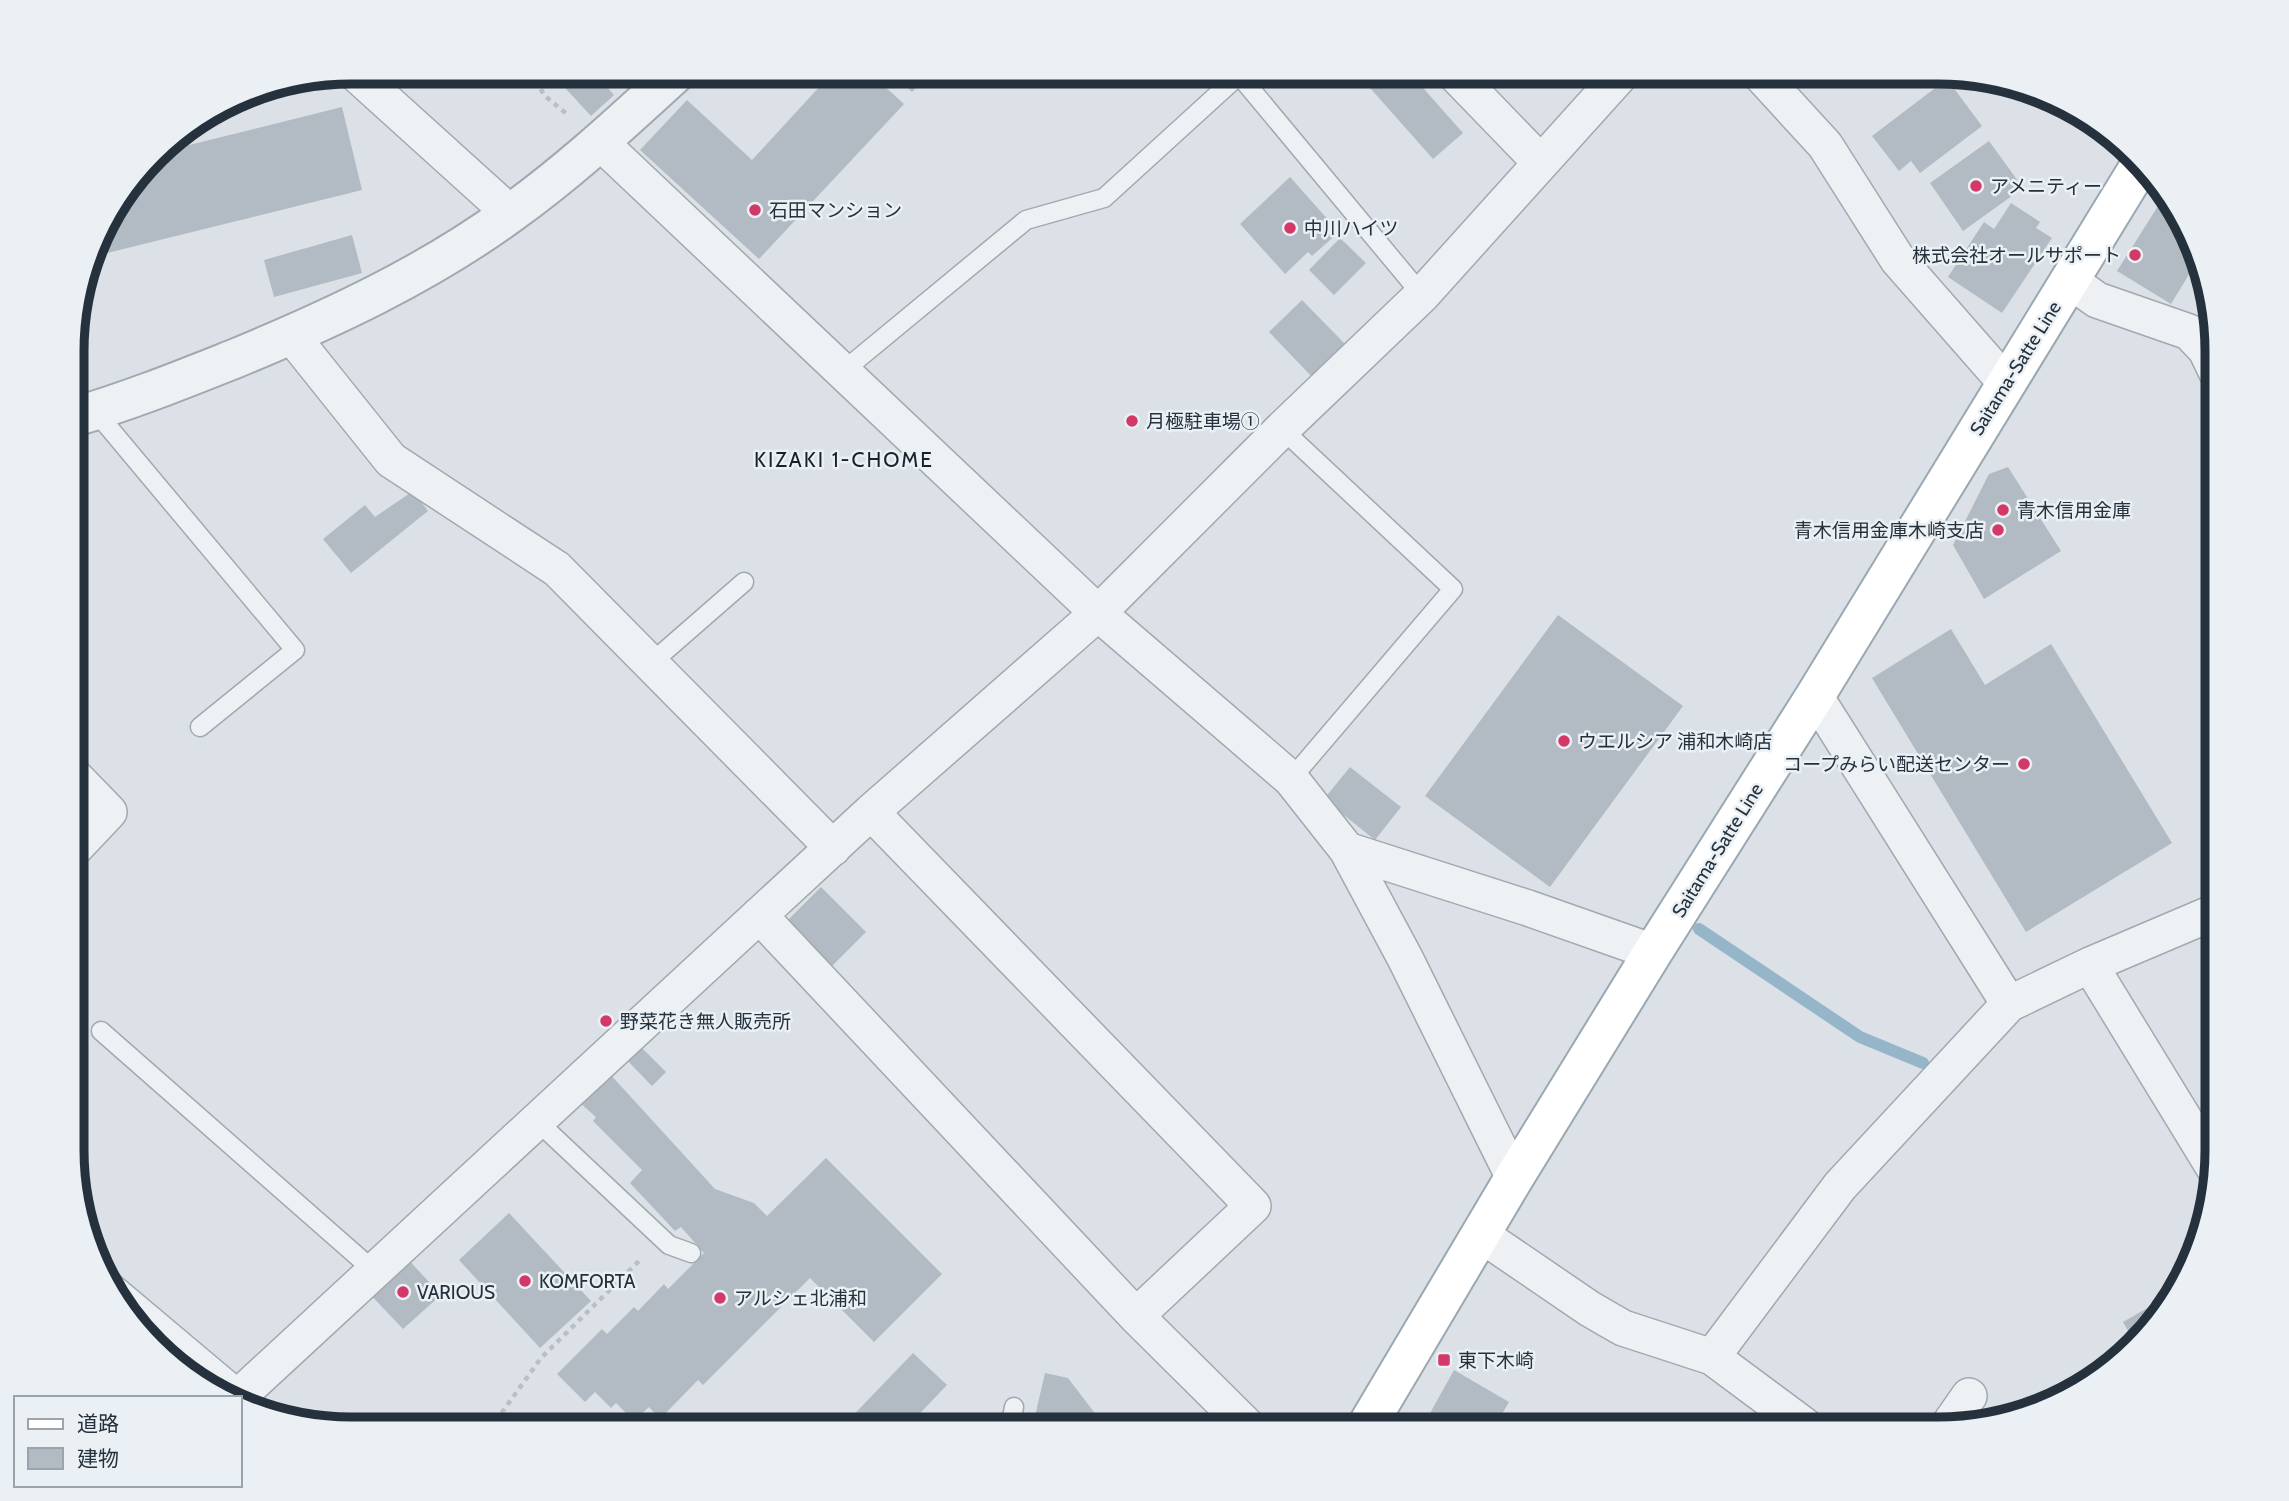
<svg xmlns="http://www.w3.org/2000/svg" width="2289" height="1501" font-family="Cabin,'Noto Sans JP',sans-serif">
	<rect width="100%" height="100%" fill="#dbe1e6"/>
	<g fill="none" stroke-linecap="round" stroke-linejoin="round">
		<path stroke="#94b6c8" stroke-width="12" d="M 1699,929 L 1860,1037 L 1923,1063"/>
	</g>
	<path fill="#b2bbc3" d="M 561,72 L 594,72 L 614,95 L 591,116 L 555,77 Z
		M 833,72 L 869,72 L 904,104 L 759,259 L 640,150 L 687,100 L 752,160 Z
		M 891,72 L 930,72 L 912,92 Z
		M 1356,72 L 1409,72 L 1463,133 L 1433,159 Z
		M 1947,79 L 1982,126 L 1920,173 L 1911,161 L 1899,171 L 1872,136 Z
		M 342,107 L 362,190 L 91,257 L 101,227 L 157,153 Z
		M 1989,141 L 2023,188 L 1963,231 L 1930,183 Z
		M 1290,177 L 1339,232 L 1312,256 L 1308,252 L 1285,274 L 1240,224 Z
		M 2165,195 L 2180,212 L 2196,263 L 2171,304 L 2117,271 Z
		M 2011,203 L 2040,222 L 2036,228 L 2052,238 L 2002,313 L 1948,277 L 1984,222 L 1994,229 Z
		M 352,235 L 362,273 L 274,297 L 264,260 Z
		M 1340,238 L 1366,263 L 1334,295 L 1309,270 Z
		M 1302,300 L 1345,344 L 1312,377 L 1269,332 Z
		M 2008,467 L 2061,551 L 1984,599 L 1953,545 L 1989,474 Z
		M 413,491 L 428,511 L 351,573 L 323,539 L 365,505 L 375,517 Z
		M 1558,615 L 1683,706 L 1550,887 L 1425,796 Z
		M 1951,629 L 1985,685 L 2051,644 L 2172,843 L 2026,932 L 1872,678 Z
		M 1350,767 L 1401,807 L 1375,840 L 1324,799 Z
		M 821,887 L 866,932 L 832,966 L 787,921 Z
		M 636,1042 L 666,1072 L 652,1086 L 622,1055 Z
		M 609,1073 L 715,1189 L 754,1203 L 767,1216 L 826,1158 L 942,1274 L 874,1342 L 810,1278 L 703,1385 L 698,1380 L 660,1419 L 649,1407 L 634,1421 L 616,1403 L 611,1408 L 595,1392 L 585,1402 L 557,1374 L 602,1329 L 607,1334 L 634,1307 L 638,1311 L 664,1284 L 668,1289 L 704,1253 L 681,1227 L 675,1231 L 630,1183 L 642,1170 L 593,1121 L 596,1117 L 579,1102 Z
		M 509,1213 L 591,1301 L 540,1348 L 459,1260 Z
		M 404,1255 L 441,1295 L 403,1329 L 366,1290 Z
		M 2177,1291 L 2170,1306 L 2133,1340 L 2123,1322 Z
		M 913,1353 L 947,1385 L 905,1429 L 840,1429 Z
		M 1454,1370 L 1509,1402 L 1493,1429 L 1453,1429 L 1429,1415 Z
		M 1045,1373 L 1068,1378 L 1097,1416 L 1094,1429 L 1032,1429 Z
		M 318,1422 L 378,1424 L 378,1429 L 350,1429 Z"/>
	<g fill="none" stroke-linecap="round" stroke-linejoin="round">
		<g stroke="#a1a9b0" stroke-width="21">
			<path id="service" d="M 842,372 L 1026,220 L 1104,198 L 1239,75 L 1422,295
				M 95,411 L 295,650 L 200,727
				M 1282,429 L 1453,589 L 1291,779
				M 650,664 L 744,582
				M 101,1031 L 373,1270
				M 536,1120 L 669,1245 L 691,1253
				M 104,1275 L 243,1392
				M 1010,1429 L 1014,1407"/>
		</g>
		<g stroke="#a1a9b0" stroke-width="38">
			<path id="minor" d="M 354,72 L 511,214
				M 1453,72 L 1540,162
				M 1758,72 L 1825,145 L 1898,260 L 2005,382
				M 601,143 L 1098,613 L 1291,779 L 1347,850
				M 2069,280 L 2097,300 L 2189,332 L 2206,350 L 2217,373
				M 291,335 L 391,460 L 557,569 L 833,848
				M 1815,696 L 2009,1004
				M 74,776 L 109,812 L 74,849
				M 871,812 L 1253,1206 L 1136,1316
				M 759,915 L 1136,1316 L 1250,1429
				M 2090,965 L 2216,1171
				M 1514,1178 L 1405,958 L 1347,850 L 1528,908 L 1653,952
				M 1480,1234 L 1590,1309 L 1623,1328 L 1712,1357 L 1840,1186 L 2009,1004 L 2090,965 L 2217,911
				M 1712,1357 L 1809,1429
				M 237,1398 L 871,812 L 1098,613 L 1282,429 L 1422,295 L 1623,72
				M 1946,1429 L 1969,1396"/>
		</g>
		<g stroke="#a1a9b0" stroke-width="42">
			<path id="tertiary" d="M 74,417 C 129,401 181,380 234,359 C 331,319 426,275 511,213 C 571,170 623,121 677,72"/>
		</g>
		<g stroke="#9aa8b2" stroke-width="42">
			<path id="primary" d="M 1365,1429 L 1514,1178 L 1653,952 L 1815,696 L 2139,167"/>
		</g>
		<path stroke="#babfc4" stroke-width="4.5" stroke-dasharray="5 5" stroke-linecap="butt" d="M 530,72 L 545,96 L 568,115
			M 490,1429 L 541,1358 L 640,1260"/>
		<use href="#service" stroke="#eef1f4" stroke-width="18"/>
		<use href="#minor" stroke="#eef1f4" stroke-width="35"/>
		<use href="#tertiary" stroke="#eef1f4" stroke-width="38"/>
		<use href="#primary" stroke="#fff" stroke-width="38"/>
	</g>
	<g fill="#d23969" stroke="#eaf0f4" stroke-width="2.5">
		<circle cx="1976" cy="186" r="7"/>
		<circle cx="755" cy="210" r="7"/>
		<circle cx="1290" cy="228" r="7"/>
		<circle cx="2135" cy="255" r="7"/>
		<circle cx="1132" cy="421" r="7"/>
		<circle cx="2003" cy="510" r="7"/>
		<circle cx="1998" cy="530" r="7"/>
		<circle cx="1564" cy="741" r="7"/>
		<circle cx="2024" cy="764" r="7"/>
		<circle cx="606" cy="1021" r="7"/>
		<circle cx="525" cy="1281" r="7"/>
		<circle cx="403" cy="1292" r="7"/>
		<circle cx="720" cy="1298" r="7"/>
		<rect x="1437" y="1353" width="14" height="14" rx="3.5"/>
	</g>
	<g text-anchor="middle" stroke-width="5" stroke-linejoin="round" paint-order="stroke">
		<g font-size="19" fill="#25313c" stroke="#eaf0f4" text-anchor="start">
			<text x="1990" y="193">アメニティー</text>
			<text x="769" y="217">石田マンション</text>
			<text x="1304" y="235">中川ハイツ</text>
			<text x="2121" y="262" text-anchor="end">株式会社オールサポート</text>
			<text x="1146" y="428">月極駐車場①</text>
			<text x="2017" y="517">青木信用金庫</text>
			<text x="1984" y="537" text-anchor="end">青木信用金庫木崎支店</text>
			<text x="1578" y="748">ウエルシア 浦和木崎店</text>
			<text x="2010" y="771" text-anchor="end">コープみらい配送センター</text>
			<text x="620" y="1028">野菜花き無人販売所</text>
			<text x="539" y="1288">KOMFORTA</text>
			<text x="417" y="1299">VARIOUS</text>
			<text x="734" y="1305">アルシェ北浦和</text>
			<text x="1458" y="1367">東下木崎</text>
		</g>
		<g font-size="19" fill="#25313c" stroke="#eaf0f4">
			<text transform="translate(2015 368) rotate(-58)" y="7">Saitama-Satte Line</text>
			<text transform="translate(1717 850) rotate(-58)" y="7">Saitama-Satte Line</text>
		</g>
		<g font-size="21" letter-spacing="2" fill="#17222d" stroke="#eaf0f4">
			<text x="844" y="467">KIZAKI 1-CHOME</text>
		</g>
	</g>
	<path d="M0 0H2289V1501H0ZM351 84H1938A267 267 0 0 1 2205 351V1150A267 267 0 0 1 1938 1417H351A267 267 0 0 1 84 1150V351A267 267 0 0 1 351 84Z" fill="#eaf0f4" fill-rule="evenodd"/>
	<path fill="none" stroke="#25313c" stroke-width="9" d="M351 84H1938A267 267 0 0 1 2205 351V1150A267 267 0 0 1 1938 1417H351A267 267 0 0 1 84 1150V351A267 267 0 0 1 351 84Z"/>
	<rect x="14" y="1396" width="228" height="91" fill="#eaf0f4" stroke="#9ba4aa" stroke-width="2"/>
	<rect x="28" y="1419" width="35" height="10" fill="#ffffff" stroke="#9ba4aa" stroke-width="2"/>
	<text x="77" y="1431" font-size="21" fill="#25313c">道路</text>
	<rect x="28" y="1448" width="35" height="21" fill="#b2bbc3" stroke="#9ba4aa" stroke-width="2"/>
	<text x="77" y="1466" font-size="21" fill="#25313c">建物</text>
</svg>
